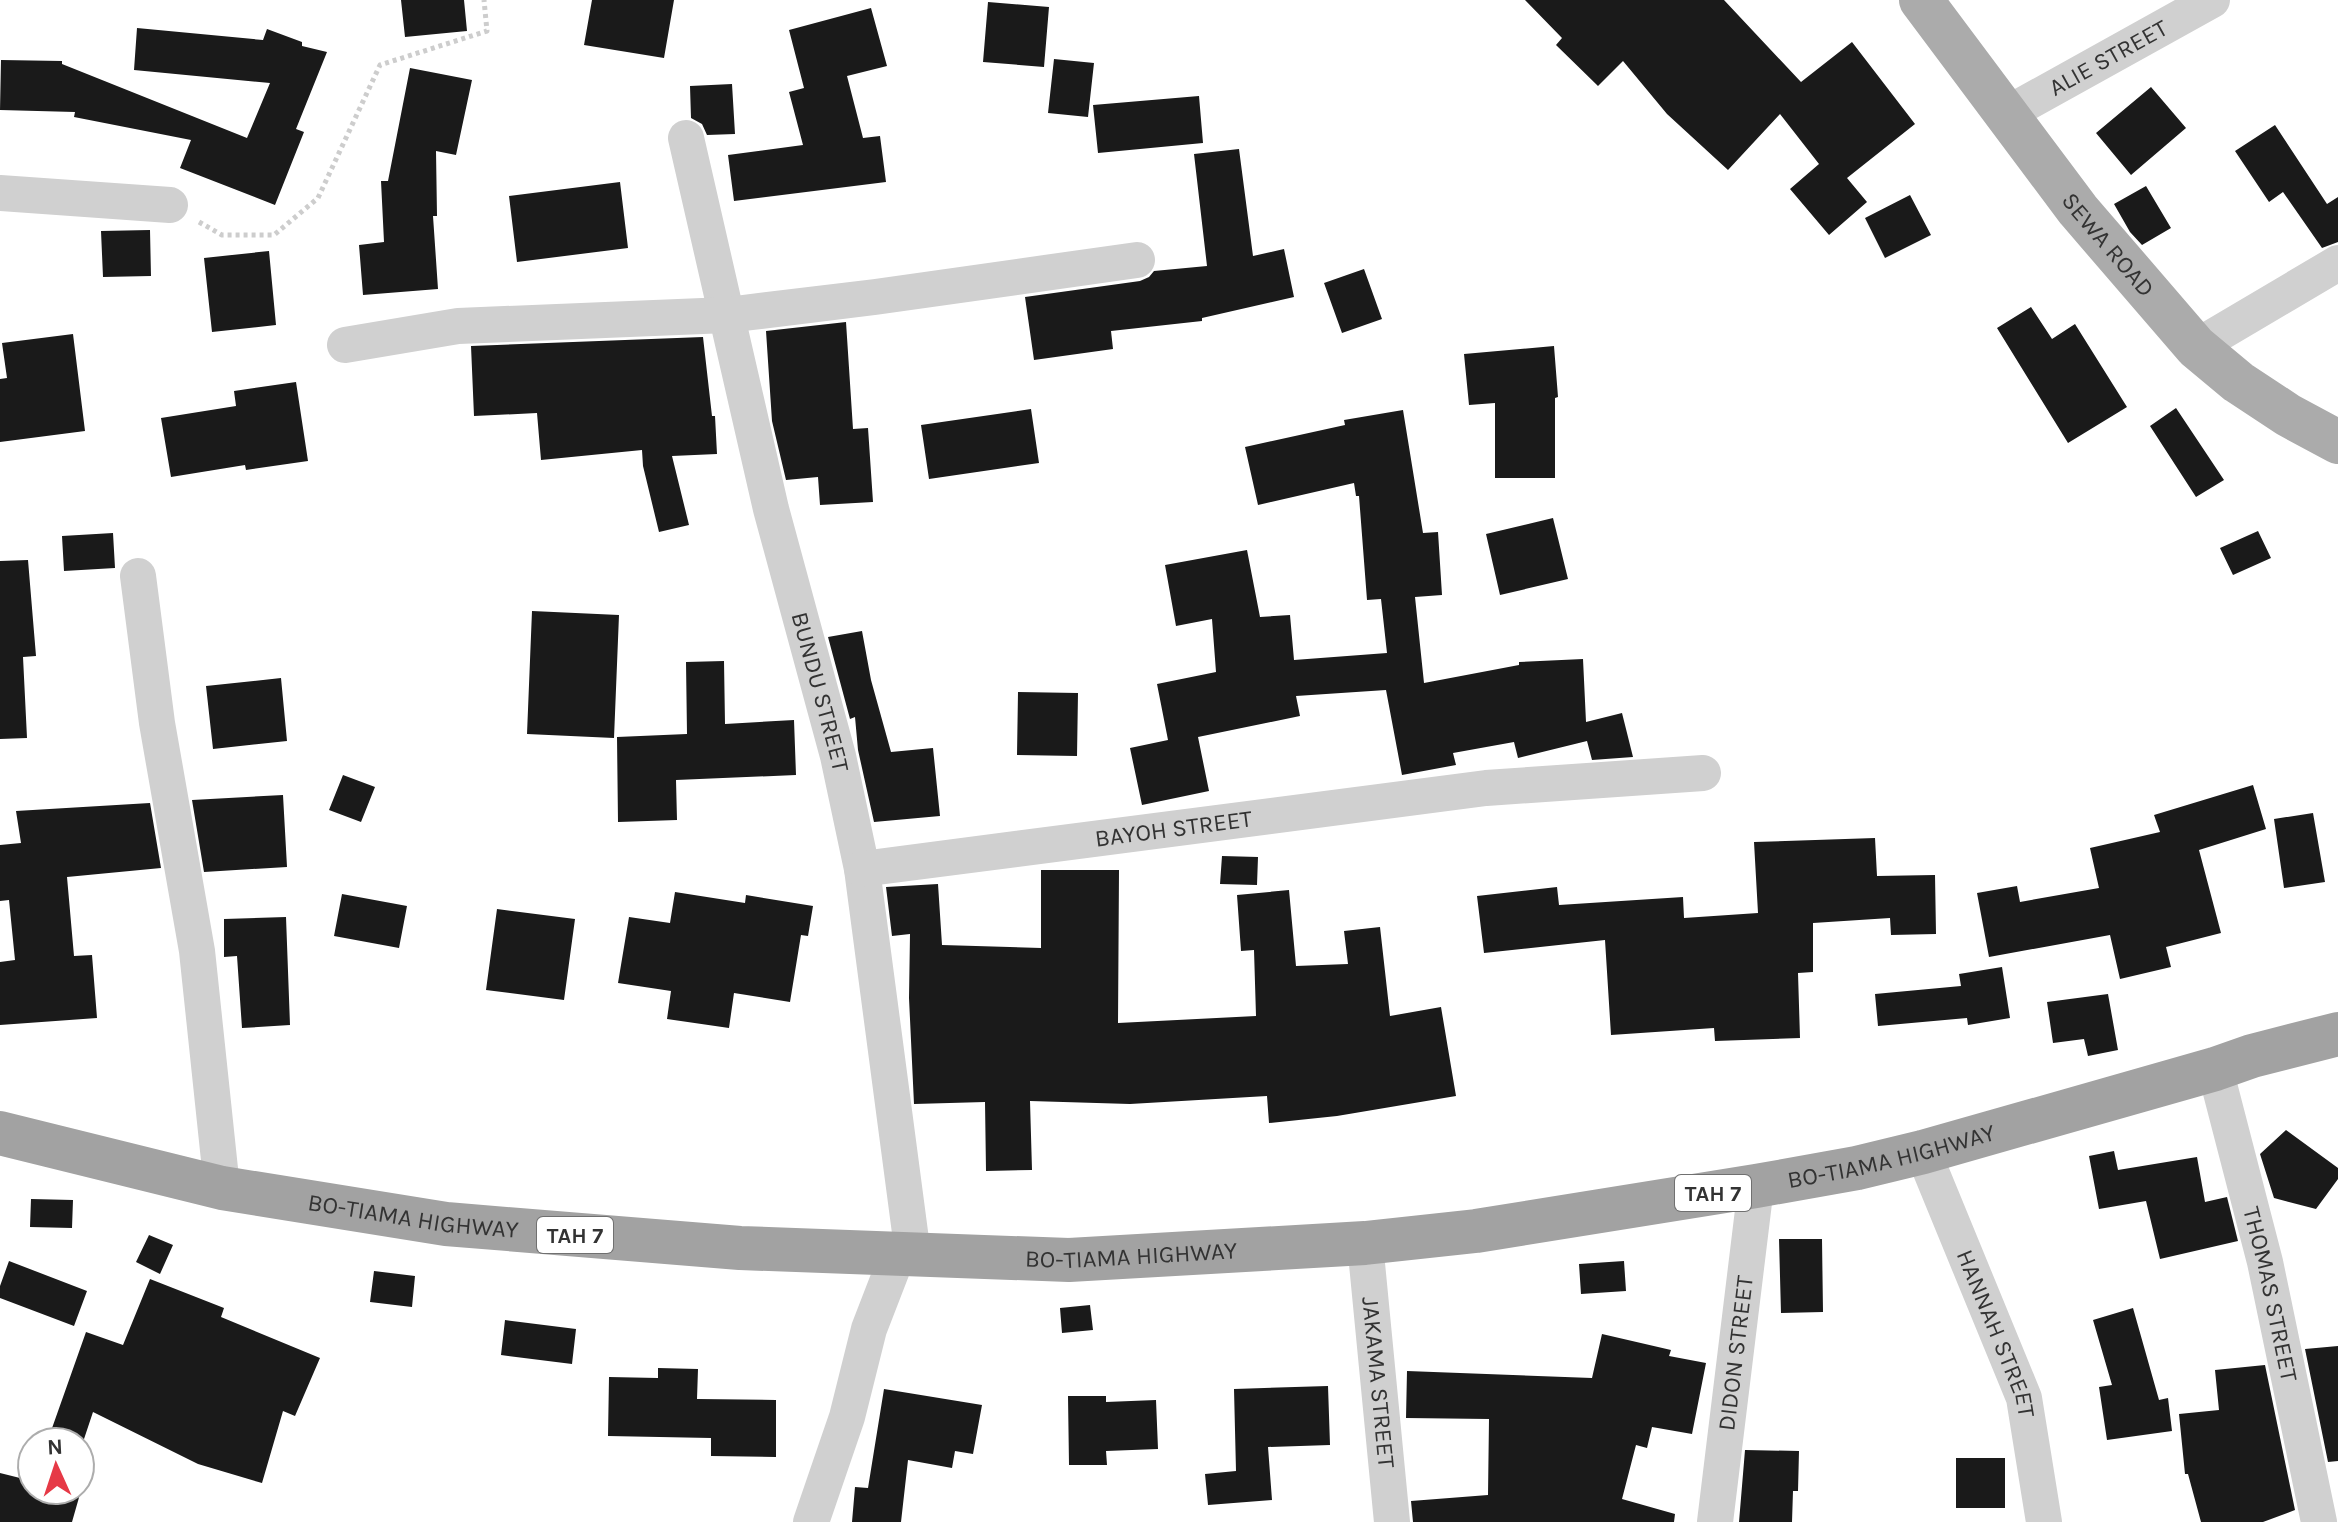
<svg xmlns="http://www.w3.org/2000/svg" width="2338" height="1522" font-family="Karla,sans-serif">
	<rect width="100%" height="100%" fill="#fff"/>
	<path fill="#1a1a1a" d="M 401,0 L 464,0 L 467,31 L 405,37 Z
		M 592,0 L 674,0 L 664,58 L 584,45 Z
		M 1525,0 L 1724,0 L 1801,82 L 1852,42 L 1915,124 L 1847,178 L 1867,202 L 1829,235 L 1790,189 L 1819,164 L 1780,114 L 1728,170 L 1667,114 L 1623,61 L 1598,86 L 1556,45 L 1562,38 Z
		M 988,2 L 1049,7 L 1044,67 L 983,62 Z
		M 871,8 L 887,66 L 847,76 L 863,138 L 880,136 L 886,182 L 734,201 L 728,155 L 803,145 L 789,92 L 804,88 L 789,30 Z
		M 137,28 L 263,40 L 267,29 L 302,42 L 302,46 L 327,52 L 296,129 L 304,132 L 275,205 L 180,168 L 191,140 L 74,117 L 75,112 L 0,110 L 1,60 L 62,61 L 62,64 L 247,138 L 270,83 L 134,70 Z
		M 1054,59 L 1094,63 L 1088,117 L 1048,113 Z
		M 410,68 L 472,80 L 456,155 L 436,151 L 437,216 L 433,216 L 438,289 L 363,295 L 359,245 L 384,242 L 381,181 L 388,181 Z
		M 732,84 L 735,134 L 707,135 L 702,124 L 691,118 L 690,86 Z
		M 2151,87 L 2186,128 L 2131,175 L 2096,133 Z
		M 1199,96 L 1203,143 L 1098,153 L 1093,105 Z
		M 2275,125 L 2327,204 L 2338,197 L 2338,242 L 2322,248 L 2283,192 L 2269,202 L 2235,151 Z
		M 1239,149 L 1253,256 L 1284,249 L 1294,297 L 1202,318 L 1202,321 L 1111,331 L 1113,349 L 1034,360 L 1025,297 L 1140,281 L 1149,277 L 1154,271 L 1207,266 L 1194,154 Z
		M 620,182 L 628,248 L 517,262 L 509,196 Z
		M 2146,186 L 2171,228 L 2142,245 L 2130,232 L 2114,204 Z
		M 1910,195 L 1931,235 L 1885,258 L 1865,218 Z
		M 150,230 L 151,276 L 103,277 L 101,231 Z
		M 269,251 L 276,325 L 212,332 L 204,258 Z
		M 1364,269 L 1382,319 L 1342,333 L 1324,283 Z
		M 2031,307 L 2052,339 L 2075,324 L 2127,407 L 2068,443 L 1997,328 Z
		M 846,322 L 853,429 L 868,428 L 873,502 L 820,505 L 818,477 L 786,480 L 772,421 L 766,331 Z
		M 73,334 L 85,431 L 0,442 L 0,379 L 7,378 L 2,343 Z
		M 703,337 L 712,416 L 715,416 L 717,454 L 672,456 L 689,525 L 659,532 L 643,466 L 642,450 L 541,460 L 537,413 L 474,416 L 471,346 Z
		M 1554,346 L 1558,397 L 1555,398 L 1555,478 L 1495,478 L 1495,403 L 1469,405 L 1464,354 Z
		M 296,382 L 308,461 L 246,470 L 245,465 L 171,477 L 161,418 L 236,406 L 234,391 Z
		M 2176,408 L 2224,480 L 2196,497 L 2150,426 Z
		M 1031,409 L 1039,463 L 929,479 L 921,425 Z
		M 1403,410 L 1423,533 L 1438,532 L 1442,595 L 1415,597 L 1424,683 L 1519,665 L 1519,662 L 1583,659 L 1586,722 L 1622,713 L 1633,757 L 1592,760 L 1587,741 L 1518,758 L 1514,742 L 1453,753 L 1456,765 L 1402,775 L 1386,690 L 1296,696 L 1300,716 L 1198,737 L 1209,791 L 1142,805 L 1130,748 L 1168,740 L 1157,684 L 1216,672 L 1212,619 L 1176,626 L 1165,565 L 1247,550 L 1260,617 L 1290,615 L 1294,660 L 1387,653 L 1381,599 L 1367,600 L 1359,496 L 1356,496 L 1354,483 L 1258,505 L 1245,447 L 1345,425 L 1344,420 Z
		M 1553,518 L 1568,579 L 1500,595 L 1486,534 Z
		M 2258,531 L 2271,558 L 2233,575 L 2220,548 Z
		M 113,533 L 115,568 L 64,571 L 62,536 Z
		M 28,560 L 36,656 L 23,657 L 27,738 L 0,739 L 0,561 Z
		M 532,611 L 619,615 L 614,738 L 527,734 Z
		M 862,631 L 871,680 L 891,752 L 933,748 L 940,816 L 874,822 L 858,750 L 855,717 L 850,719 L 828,637 Z
		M 724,661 L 725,724 L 794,720 L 796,775 L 676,780 L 677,820 L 618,822 L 617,737 L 687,734 L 686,662 Z
		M 281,678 L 287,741 L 213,749 L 206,686 Z
		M 1018,692 L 1078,693 L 1077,756 L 1017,755 Z
		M 343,775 L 375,787 L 361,822 L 329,810 Z
		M 2253,785 L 2266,829 L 2199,850 L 2221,933 L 2166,947 L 2171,967 L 2120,979 L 2110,935 L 1989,957 L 1977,893 L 2017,886 L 2020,902 L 2099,888 L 2090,848 L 2160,832 L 2154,815 Z
		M 283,795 L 287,867 L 204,872 L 192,800 Z
		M 150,803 L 161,868 L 67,877 L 74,956 L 92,955 L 97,1018 L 0,1025 L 0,962 L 15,960 L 9,900 L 0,901 L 0,845 L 21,843 L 16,811 Z
		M 2313,813 L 2325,882 L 2284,888 L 2274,819 Z
		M 1875,838 L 1877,876 L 1935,875 L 1936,934 L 1891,935 L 1890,918 L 1813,923 L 1813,972 L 1798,973 L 1800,1038 L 1715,1041 L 1714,1028 L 1611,1035 L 1605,940 L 1484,953 L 1477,896 L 1557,887 L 1559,905 L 1683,897 L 1684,918 L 1758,913 L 1754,842 Z
		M 1222,856 L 1258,857 L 1257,885 L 1220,884 Z
		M 1041,870 L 1119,870 L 1118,1023 L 1256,1016 L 1254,950 L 1241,951 L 1237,895 L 1289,890 L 1296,966 L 1348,964 L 1344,931 L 1380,927 L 1390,1016 L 1441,1007 L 1456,1096 L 1337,1116 L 1269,1123 L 1267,1096 L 1130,1104 L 1030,1101 L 1032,1170 L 986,1171 L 985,1102 L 914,1104 L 909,998 L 910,934 L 892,936 L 886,887 L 938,884 L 942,945 L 1041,948 Z
		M 675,892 L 745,903 L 746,895 L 813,906 L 808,936 L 801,935 L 790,1002 L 734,993 L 729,1028 L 667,1019 L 671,991 L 618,983 L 629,917 L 670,923 Z
		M 342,894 L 407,906 L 399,948 L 334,936 Z
		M 497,909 L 575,919 L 564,1000 L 486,990 Z
		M 286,917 L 290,1025 L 242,1028 L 237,956 L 224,957 L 224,919 Z
		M 2002,967 L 2010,1018 L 1968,1025 L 1967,1018 L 1878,1026 L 1875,994 L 1961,986 L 1959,974 Z
		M 2108,994 L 2118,1050 L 2088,1056 L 2084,1039 L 2053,1043 L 2047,1002 Z
		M 2286,1130 L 2338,1168 L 2338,1179 L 2316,1209 L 2274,1198 L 2260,1154 Z
		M 2114,1151 L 2118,1170 L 2197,1157 L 2205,1202 L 2227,1197 L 2238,1241 L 2160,1259 L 2146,1201 L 2099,1209 L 2089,1156 Z
		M 31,1199 L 73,1200 L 72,1228 L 30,1227 Z
		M 149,1235 L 173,1245 L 160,1274 L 136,1262 Z
		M 1779,1239 L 1822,1239 L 1823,1312 L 1781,1313 Z
		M 9,1261 L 87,1291 L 74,1326 L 0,1298 L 0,1286 Z
		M 1624,1261 L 1626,1291 L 1581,1294 L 1579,1264 Z
		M 374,1271 L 415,1276 L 412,1307 L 370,1302 Z
		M 150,1279 L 224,1308 L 221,1317 L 320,1358 L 295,1416 L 283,1411 L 262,1483 L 198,1464 L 93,1412 L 83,1442 L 51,1431 L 86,1332 L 123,1345 Z
		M 1090,1305 L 1093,1330 L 1062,1333 L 1060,1308 Z
		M 2133,1308 L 2159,1400 L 2168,1398 L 2172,1431 L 2107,1440 L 2099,1387 L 2112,1385 L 2093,1320 Z
		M 505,1320 L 576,1329 L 572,1364 L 501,1355 Z
		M 1602,1334 L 1671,1350 L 1669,1356 L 1706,1363 L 1692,1434 L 1652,1427 L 1647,1448 L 1636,1445 L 1622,1499 L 1675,1514 L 1674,1522 L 1413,1522 L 1411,1501 L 1488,1495 L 1489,1419 L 1406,1418 L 1407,1371 L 1592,1378 Z
		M 2338,1346 L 2338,1461 L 2328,1462 L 2305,1349 Z
		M 2265,1365 L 2295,1510 L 2263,1522 L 2201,1522 L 2188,1474 L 2185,1474 L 2179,1414 L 2219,1410 L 2215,1370 Z
		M 658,1368 L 698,1369 L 697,1399 L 776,1400 L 776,1457 L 711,1456 L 711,1438 L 608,1436 L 609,1377 L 658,1378 Z
		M 1328,1386 L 1330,1445 L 1268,1447 L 1272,1500 L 1208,1505 L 1205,1474 L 1236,1471 L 1234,1389 Z
		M 884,1389 L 982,1405 L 973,1454 L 955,1451 L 952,1468 L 908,1460 L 901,1522 L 852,1522 L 855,1487 L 868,1488 Z
		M 1068,1396 L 1106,1396 L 1106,1402 L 1156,1400 L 1158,1449 L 1106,1451 L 1107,1465 L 1069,1465 Z
		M 1745,1450 L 1799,1451 L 1798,1491 L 1793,1491 L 1792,1522 L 1739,1522 Z
		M 1956,1458 L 2005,1458 L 2005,1508 L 1956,1508 Z
		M 0,1473 L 32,1481 L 32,1490 L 64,1490 L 80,1494 L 72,1522 L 0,1522 Z"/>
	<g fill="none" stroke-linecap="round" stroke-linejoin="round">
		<path stroke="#cdcdcd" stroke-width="5" stroke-dasharray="4 4" stroke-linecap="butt" d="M 199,222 L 222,235 L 274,235 L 318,198 L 380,65 L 487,31 L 484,0"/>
		<g stroke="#d0d0d0" stroke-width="36">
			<path id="s1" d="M 2005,115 L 2212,0"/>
			<path id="s2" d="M 686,138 L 771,509 L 838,756 L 862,869 L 913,1255"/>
			<path d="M 0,193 L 170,205"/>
			<path d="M 345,345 L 458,326 L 727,315 L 875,297 L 1137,260"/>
			<path d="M 2196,347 L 2338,263"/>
			<path d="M 138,576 L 157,723 L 197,951 L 222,1188"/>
			<path id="s3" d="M 862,869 L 1486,788 L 1703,773"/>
			<path id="s4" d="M 2215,1069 L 2265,1262 L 2319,1522"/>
			<path id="s5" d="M 1923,1152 L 2024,1398 L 2044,1522"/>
			<path id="s6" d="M 1365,1243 L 1392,1522"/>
			<path d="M 811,1522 L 847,1417 L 869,1329 L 898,1254"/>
			<path id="s7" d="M 1715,1522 L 1756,1186"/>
		</g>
		<path stroke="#ababab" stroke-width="44" id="s8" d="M 1921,0 L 2078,210 L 2196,347 L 2238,382 L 2288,415 L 2338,442"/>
		<path stroke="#a2a2a2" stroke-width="44" id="s9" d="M 0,1133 L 222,1188 L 446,1224 L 740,1248 L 1069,1260 L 1365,1243 L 1476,1231 L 1756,1186 L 1857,1168 L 1923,1152 L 2215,1069 L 2252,1056 L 2338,1034"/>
	</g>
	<g text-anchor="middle" stroke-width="8" stroke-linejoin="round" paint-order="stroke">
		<g fill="#fff" stroke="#707070" stroke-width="2">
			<rect x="1675" y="1175" width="76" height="36" rx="6"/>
			<rect x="537" y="1217" width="76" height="36" rx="6"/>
		</g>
		<g font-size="22" font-weight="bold" fill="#333">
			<text x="1713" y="1201">TAH 7</text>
			<text x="575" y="1243">TAH 7</text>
		</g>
		<g font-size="24" fill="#333" stroke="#fff">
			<text dy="8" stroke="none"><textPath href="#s1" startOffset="118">ALIE STREET</textPath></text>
			<text dy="8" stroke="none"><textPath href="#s8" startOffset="308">SEWA ROAD</textPath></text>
			<text dy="8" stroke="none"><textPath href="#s2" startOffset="570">BUNDU STREET</textPath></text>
			<text dy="8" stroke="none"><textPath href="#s3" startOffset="314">BAYOH STREET</textPath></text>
			<text dy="8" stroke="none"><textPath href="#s9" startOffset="1910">BO-TIAMA HIGHWAY</textPath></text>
			<text dy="8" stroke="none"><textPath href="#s9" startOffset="422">BO-TIAMA HIGHWAY</textPath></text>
			<text dy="8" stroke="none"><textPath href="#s9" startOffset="1142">BO-TIAMA HIGHWAY</textPath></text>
			<text dy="8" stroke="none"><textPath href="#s4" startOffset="232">THOMAS STREET</textPath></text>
			<text dy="8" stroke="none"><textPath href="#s5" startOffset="196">HANNAH STREET</textPath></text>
			<text dy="8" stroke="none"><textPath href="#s7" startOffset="170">DIDON STREET</textPath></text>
			<text dy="8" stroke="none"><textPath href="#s6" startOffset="140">JAKAMA STREET</textPath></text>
		</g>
	</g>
	<g transform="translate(56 1466) rotate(357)"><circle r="38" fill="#ffffff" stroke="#adadad" stroke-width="2"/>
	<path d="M0-6L14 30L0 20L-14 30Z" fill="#e63946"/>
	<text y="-12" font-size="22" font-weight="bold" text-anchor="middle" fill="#333333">N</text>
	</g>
</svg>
